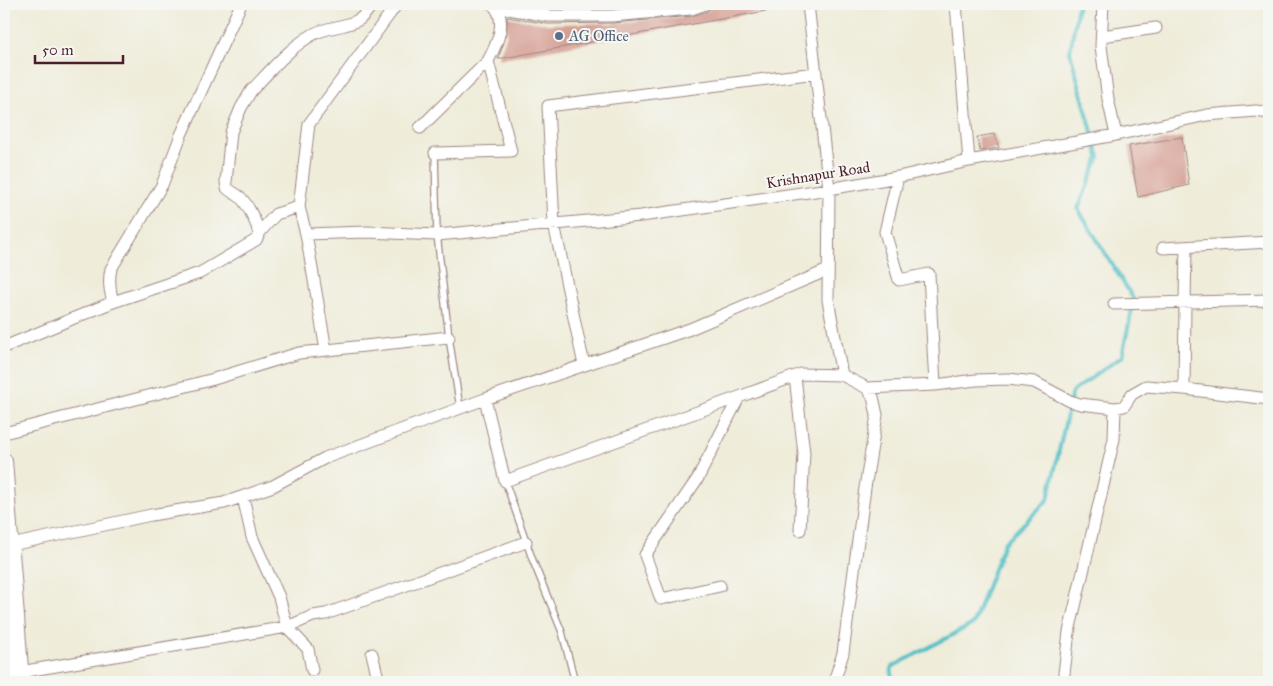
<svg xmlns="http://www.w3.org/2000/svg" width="1273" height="686" font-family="'IM FELL Great Primer',serif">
	<rect width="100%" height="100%" fill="#f6f6f2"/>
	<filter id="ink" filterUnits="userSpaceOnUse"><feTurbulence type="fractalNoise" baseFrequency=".02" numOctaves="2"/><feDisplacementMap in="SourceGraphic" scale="10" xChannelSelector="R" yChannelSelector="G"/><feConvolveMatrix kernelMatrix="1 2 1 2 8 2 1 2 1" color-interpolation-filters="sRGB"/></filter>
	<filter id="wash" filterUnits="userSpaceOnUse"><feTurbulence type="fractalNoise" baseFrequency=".0096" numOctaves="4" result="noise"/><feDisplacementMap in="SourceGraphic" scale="20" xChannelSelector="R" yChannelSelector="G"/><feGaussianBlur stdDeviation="1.12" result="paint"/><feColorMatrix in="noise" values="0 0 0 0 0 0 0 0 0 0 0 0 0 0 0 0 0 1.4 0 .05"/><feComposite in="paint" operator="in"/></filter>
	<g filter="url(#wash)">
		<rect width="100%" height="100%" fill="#efecd9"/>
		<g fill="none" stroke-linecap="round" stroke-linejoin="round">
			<path stroke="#52c0c6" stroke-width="4" d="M 891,682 L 892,667 L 973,624 L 1004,543 L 1048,500 L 1072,392 L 1122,356 L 1134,300 L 1078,209 L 1099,157 L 1070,52 L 1078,4"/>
		</g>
		<g id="blocks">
			<path fill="#d59d92" d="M 521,4 L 665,4 L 612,8 L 549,8 Z
				M 712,4 L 777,4 L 777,9 L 498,59 L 507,34 L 507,17 L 548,24 L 613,23 L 692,16 L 708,11 L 711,8 Z
				M 994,134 L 999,148 L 980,151 L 977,137 Z
				M 1182,137 L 1189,185 L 1138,197 L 1129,146 Z"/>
		</g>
	</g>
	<g filter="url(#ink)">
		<use href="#blocks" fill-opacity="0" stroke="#9c8682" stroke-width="1"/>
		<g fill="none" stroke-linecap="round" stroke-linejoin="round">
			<g stroke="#9c8682" stroke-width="8">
				<path id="lane" d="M 435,153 L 437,235 L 449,337 L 460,408
					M 505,481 L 533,561 L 562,632 L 575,682"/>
			</g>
			<g stroke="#9c8682" stroke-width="13">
				<path id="street" d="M 808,4 L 829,189 L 828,300 L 842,375
					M 956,4 L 969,161
					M 1103,4 L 1101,46 L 1108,99 L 1116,135
					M 496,7 L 548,16 L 612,16 L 691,9 L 705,4
					M 1102,36 L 1156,28
					M 420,128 L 488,61
					M 435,153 L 511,151 L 488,61 C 497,44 509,19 492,4
					M 898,177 L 885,232 L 899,280 L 929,274 L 935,385
					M 259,233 L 276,214 L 299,207
					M 306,234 L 367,232 L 437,235 L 641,216 L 829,189 L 898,177 L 969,161 L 1116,135 L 1207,115 L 1256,111 L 1269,113
					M 1163,248 L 1269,242
					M 113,302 L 200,273 L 256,240 L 259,235 C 258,225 248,205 241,198 C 237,194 231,192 227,188 L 226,182 L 231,132 L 241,108 L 251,91 C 270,71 288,49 312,35 C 326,26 346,28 360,19 C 365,15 369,8 373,4
					M 1114,304 L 1269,300
					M 4,347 L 113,302 C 110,291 108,281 111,269 L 162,185 L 181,135 L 241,4
					M 326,350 L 306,234 L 299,207 L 309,124 L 397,4
					M 584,365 L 554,224 L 548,106 L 816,73
					M 795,377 L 804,453 L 800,530
					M 867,388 L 935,385 L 976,380 L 1008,379 L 1034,382 L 1070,401 L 1080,404 L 1115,408 L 1124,406 L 1132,394 L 1146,386 L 1184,389 L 1269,399
					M 1184,389 L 1185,303 L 1186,247
					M 485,399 L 505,481 L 739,397
					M 4,433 L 214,379 L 299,353 L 449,337
					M 243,497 L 252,537 L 279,597 L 287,627 L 313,616 L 326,614 L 526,542
					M 11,545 L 151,515 L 224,503 L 273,486 L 325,458 L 485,399 L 690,329 L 828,270
					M 720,586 L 661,599 L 645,555 L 698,478 L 739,397 L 801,374 L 842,375 L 867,388 L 873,397 L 877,415 L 865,488 L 843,653 L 834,682
					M 372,654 L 379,682
					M 20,672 L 287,627 L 308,649 L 312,670
					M 1063,682 L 1069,632 L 1114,439 L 1115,408"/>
			</g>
			<g stroke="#9c8682" stroke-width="18">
				<path id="secondary" d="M 4,461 L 21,682
					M 4,607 L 10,680"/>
			</g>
			<use href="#lane" stroke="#fff" stroke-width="5.5"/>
			<use href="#street" stroke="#fff" stroke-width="11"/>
			<use href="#secondary" stroke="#fff" stroke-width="16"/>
		</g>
	</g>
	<circle fill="#5c6f8a" stroke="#f6f6f2" stroke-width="2" cx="559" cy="36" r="5"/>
	<g text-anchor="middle" stroke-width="4" stroke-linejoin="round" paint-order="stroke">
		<g font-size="15" fill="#4e5e75" stroke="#f6f6f2" text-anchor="start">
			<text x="569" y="41">AG Office</text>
		</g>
		<g font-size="15" fill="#4a1f2b" stroke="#f6f6f2">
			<text transform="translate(818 175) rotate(-9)" y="5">Krishnapur Road</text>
		</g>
	</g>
	<rect width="1273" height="686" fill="none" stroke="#f6f6f2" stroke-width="20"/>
	<path d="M35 55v8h88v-8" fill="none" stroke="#4a1f2b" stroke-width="2.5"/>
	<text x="42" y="55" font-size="15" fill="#4a1f2b" stroke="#f6f6f2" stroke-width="4" paint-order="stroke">50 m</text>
</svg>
